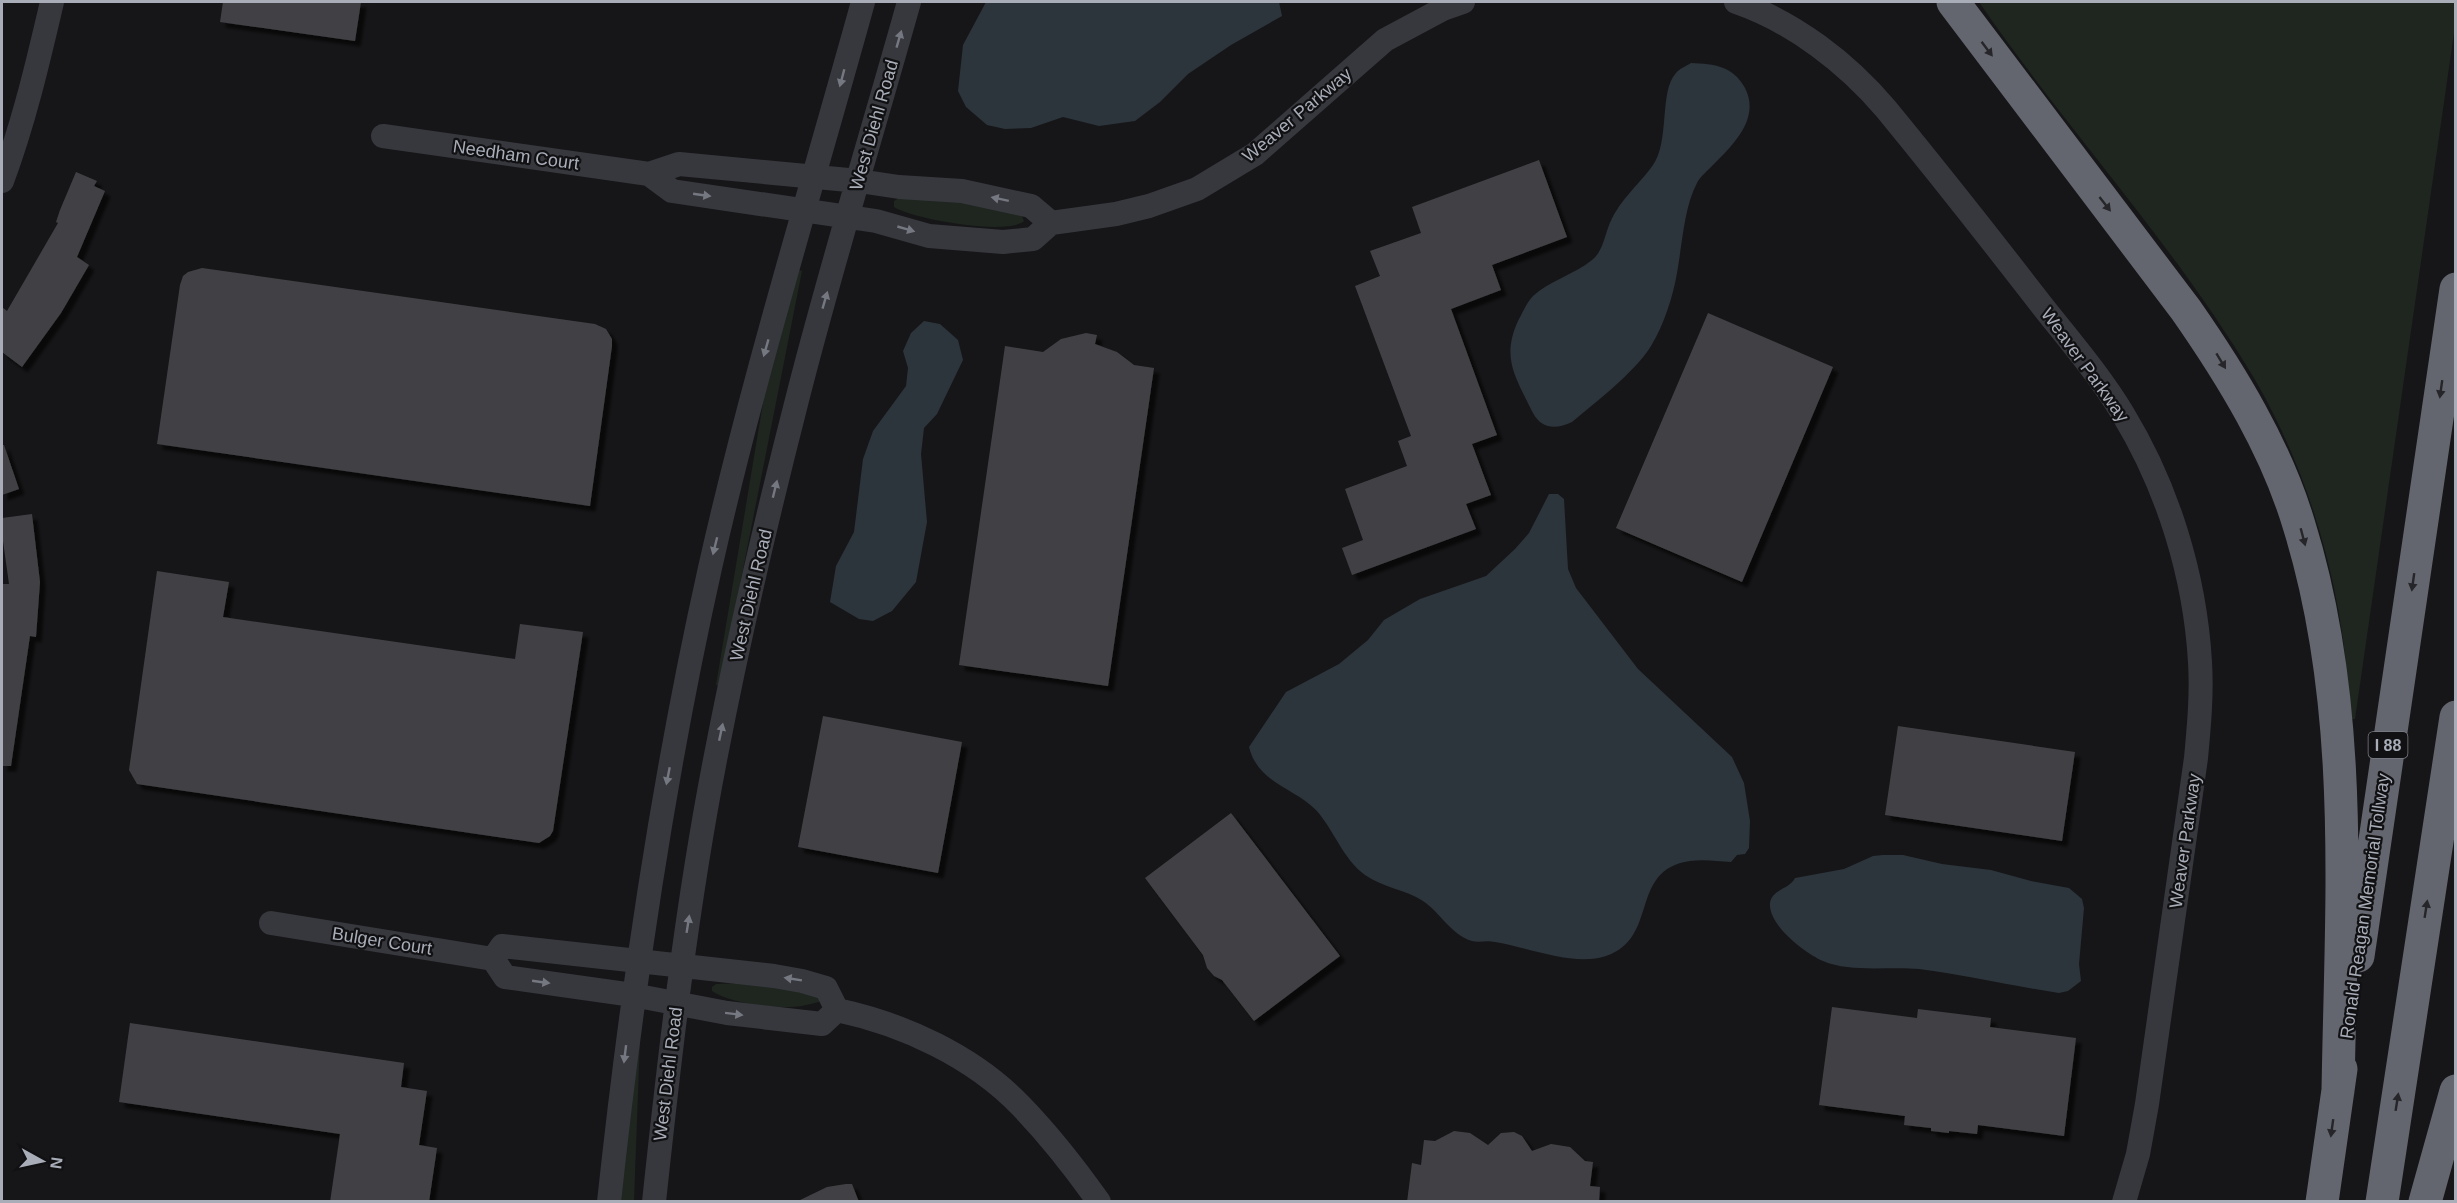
<svg xmlns="http://www.w3.org/2000/svg" width="2457" height="1203" font-family="Helvetica,sans-serif">
	<defs>
		<filter id="shadow"><feDropShadow dx="5.5" dy="5.5" stdDeviation="1.5" flood-color="#0009"/></filter>
	</defs>
	<rect width="100%" height="100%" fill="#161618"/>
	<path fill="#1e261f" d="M 1979,2 L 2455,2 L 2455,26 L 2355,719 L 2350,719 C 2346,601 2314,481 2254,378 C 2174,244 2067,130 1979,2 Z
		M 899,198 L 946,199 L 1021,214 L 1024,221 C 1008,236 912,219 894,207 L 894,201 Z
		M 798,270 L 802,271 L 720,686 L 716,685 L 765,391 Z
		M 748,983 L 779,987 L 820,998 L 819,1002 C 810,1004 800,1007 791,1007 C 770,1008 729,1003 712,991 L 712,987 L 716,984 Z
		M 638,1040 L 640,1040 L 634,1201 L 618,1202 Z"/>
	<path fill="#2c353c" d="M 986,2 L 1279,2 L 1282,16 L 1231,45 L 1188,74 L 1160,102 L 1135,121 L 1099,126 L 1063,117 L 1031,128 L 1005,129 L 987,125 L 966,107 L 958,91 L 963,45 Z
		M 1691,63 C 1715,64 1733,66 1745,88 C 1761,119 1732,146 1712,166 C 1707,171 1700,177 1697,183 C 1684,207 1682,246 1677,273 C 1673,296 1664,325 1651,346 C 1635,372 1596,402 1572,422 C 1557,429 1542,430 1533,413 C 1516,378 1500,358 1519,319 C 1523,312 1527,302 1533,296 C 1549,281 1575,274 1592,260 C 1602,252 1604,239 1608,228 C 1617,202 1638,186 1653,165 C 1670,141 1659,91 1676,73 C 1679,69 1686,66 1691,63 Z
		M 924,321 L 940,324 L 958,340 L 963,360 L 937,414 L 924,428 L 921,454 L 927,522 L 916,582 L 892,611 L 873,621 L 859,619 L 830,602 L 836,566 L 854,532 L 863,459 L 873,431 L 906,386 L 908,368 L 903,351 L 911,333 Z
		M 1549,494 L 1558,494 L 1564,499 L 1568,569 L 1576,588 L 1638,669 L 1732,757 L 1744,783 L 1750,821 L 1749,848 L 1745,854 L 1737,855 L 1731,862 C 1718,861 1703,859 1690,861 C 1628,870 1660,938 1606,956 C 1574,967 1527,947 1495,942 C 1487,940 1479,943 1472,941 C 1451,935 1440,912 1423,901 C 1405,889 1383,888 1365,875 C 1343,859 1334,830 1316,810 C 1293,787 1258,783 1249,747 L 1286,692 L 1339,664 L 1368,640 L 1384,620 L 1420,599 L 1486,576 L 1515,549 L 1529,533 Z
		M 1883,855 L 1903,855 L 1942,864 L 1991,870 L 2031,881 L 2069,888 L 2082,899 L 2084,908 L 2079,964 L 2081,981 L 2068,991 L 2059,993 C 2012,986 1966,975 1919,969 C 1890,966 1851,973 1823,961 C 1805,953 1768,925 1770,903 C 1772,889 1790,889 1795,878 L 1844,869 L 1873,856 Z"/>
	<path fill="#404145" filter="url(#shadow)" d="M 223,2 L 361,2 L 355,41 L 220,22 Z
		M 1539,160 L 1567,237 L 1492,265 L 1501,290 L 1451,309 L 1497,435 L 1472,444 L 1491,495 L 1466,504 L 1476,529 L 1352,575 L 1342,548 L 1363,540 L 1345,489 L 1407,466 L 1398,441 L 1411,436 L 1355,286 L 1380,276 L 1370,251 L 1421,233 L 1412,207 Z
		M 76,172 L 97,181 L 94,186 L 105,191 L 77,257 L 89,265 L 61,313 L 22,367 L 2,352 L 2,307 L 7,311 L 58,223 L 56,222 L 60,210 Z
		M 202,268 L 595,324 L 606,329 L 612,339 L 612,346 L 590,506 L 157,444 L 180,285 L 183,276 L 188,272 Z
		M 1708,313 L 1833,367 L 1742,582 L 1616,528 Z
		M 1086,333 L 1097,335 L 1095,344 L 1117,352 L 1134,365 L 1154,368 L 1108,686 L 959,665 L 1005,346 L 1043,352 L 1061,339 Z
		M 2,445 L 4,445 L 19,489 L 2,495 Z
		M 32,514 L 40,582 L 36,637 L 30,636 L 11,766 L 2,766 L 2,584 L 9,584 L 2,534 L 2,518 Z
		M 157,571 L 229,582 L 223,617 L 515,659 L 520,624 L 583,632 L 553,831 L 550,836 L 539,843 L 137,784 L 129,770 Z
		M 823,716 L 962,742 L 938,873 L 798,847 Z
		M 1898,726 L 2075,752 L 2062,841 L 1885,815 Z
		M 1231,813 L 1340,956 L 1254,1021 L 1222,980 L 1214,976 L 1207,968 L 1203,955 L 1145,878 Z
		M 1832,1007 L 1917,1018 L 1918,1009 L 1991,1018 L 1990,1027 L 2076,1038 L 2064,1136 L 1978,1125 L 1977,1134 L 1949,1131 L 1949,1133 L 1931,1131 L 1931,1128 L 1904,1125 L 1905,1116 L 1819,1105 Z
		M 130,1023 L 404,1063 L 401,1087 L 427,1091 L 419,1145 L 437,1148 L 429,1202 L 330,1202 L 340,1134 L 119,1102 Z
		M 1454,1131 L 1470,1133 L 1488,1145 L 1501,1133 L 1514,1132 L 1522,1136 L 1532,1151 L 1551,1144 L 1570,1147 L 1585,1161 L 1593,1162 L 1590,1186 L 1600,1187 L 1599,1202 L 1407,1202 L 1412,1163 L 1421,1165 L 1424,1140 L 1435,1141 Z
		M 846,1184 L 852,1184 L 859,1202 L 796,1202 L 827,1187 Z"/>
	<g fill="none" stroke-linecap="round" stroke-linejoin="round">
		<path stroke="#37383d" stroke-width="24" d="M 1736,2 C 1794,22 1847,63 1886,109 C 1936,170 1985,232 2033,294 C 2063,333 2097,371 2123,414 C 2168,488 2195,576 2200,662 C 2202,694 2199,726 2196,758 L 2147,1104 L 2138,1154 L 2124,1202
			M 383,136 L 649,174 L 679,164 L 859,181 L 899,187 L 962,191 L 1031,206 L 1051,223
			M 649,174 L 672,191 L 876,221 L 929,236 L 1003,242 L 1033,239 L 1051,223 L 1116,214 L 1149,206 L 1197,189 L 1255,154 L 1385,40 L 1443,9 L 1463,2
			M 2,181 C 24,122 38,62 52,2
			M 271,923 L 493,959 L 505,977 L 633,995 L 727,1013 L 822,1024 L 837,1010
			M 493,959 L 502,946 L 774,976 L 802,981 L 826,988 L 837,1010
			M 837,1010 C 903,1024 973,1056 1021,1106 C 1049,1135 1075,1168 1099,1202
			M 609,1202 C 632,988 663,778 710,568 C 753,377 811,190 863,2
			M 654,1202 C 670,1052 687,903 716,755 C 739,636 767,517 797,400 C 831,266 872,134 909,2"/>
		<path stroke="#63666e" stroke-width="33" d="M 1953,2 L 2186,310 C 2232,376 2276,448 2299,525 C 2356,708 2341,902 2338,1091
			M 2358,956 L 2456,289
			M 2322,1202 L 2341,1069
			M 2382,1202 L 2456,717
			M 2425,1202 L 2456,1091"/>
	</g>
	<defs><path id="oneway-solid" d="M-6-.8H1V-3.2L6.5 0L1 3.2V.8H-6Z" transform="scale(1.5)"/></defs>
	<g fill="#757881">
		<use href="#oneway-solid" transform="translate(899 39) rotate(-74)"/>
		<use href="#oneway-solid" transform="translate(842 78) rotate(105)"/>
		<use href="#oneway-solid" transform="translate(702 195) rotate(8)"/>
		<use href="#oneway-solid" transform="translate(1000 199) rotate(-168)"/>
		<use href="#oneway-solid" transform="translate(906 229) rotate(16)"/>
		<use href="#oneway-solid" transform="translate(825 300) rotate(-74)"/>
		<use href="#oneway-solid" transform="translate(766 348) rotate(106)"/>
		<use href="#oneway-solid" transform="translate(775 489) rotate(-76)"/>
		<use href="#oneway-solid" transform="translate(715 546) rotate(104)"/>
		<use href="#oneway-solid" transform="translate(721 732) rotate(-78)"/>
		<use href="#oneway-solid" transform="translate(668 776) rotate(101)"/>
		<use href="#oneway-solid" transform="translate(688 924) rotate(-81)"/>
		<use href="#oneway-solid" transform="translate(793 979) rotate(-171)"/>
		<use href="#oneway-solid" transform="translate(541 982) rotate(8)"/>
		<use href="#oneway-solid" transform="translate(734 1014) rotate(7)"/>
		<use href="#oneway-solid" transform="translate(625 1054) rotate(97)"/>
	</g>
	<g fill="#26262a">
		<use href="#oneway-solid" transform="translate(1987 49) rotate(53)"/>
		<use href="#oneway-solid" transform="translate(2105 204) rotate(52)"/>
		<use href="#oneway-solid" transform="translate(2221 361) rotate(59)"/>
		<use href="#oneway-solid" transform="translate(2441 389) rotate(98)"/>
		<use href="#oneway-solid" transform="translate(2303 537) rotate(75)"/>
		<use href="#oneway-solid" transform="translate(2413 582) rotate(98)"/>
		<use href="#oneway-solid" transform="translate(2426 909) rotate(-81)"/>
		<use href="#oneway-solid" transform="translate(2397 1102) rotate(-81)"/>
		<use href="#oneway-solid" transform="translate(2332 1128) rotate(98)"/>
	</g>
	<g text-anchor="middle" stroke-width="4.5" stroke-linejoin="round" paint-order="stroke">
		<rect fill="#111113" stroke="#7b7e86" stroke-width="1.5" x="2368.5" y="732" width="39" height="26" rx="4.5"/>
		<g font-size="16" font-weight="bold" fill="#a8adb8">
			<text x="2388" y="751">I 88</text>
		</g>
		<g font-size="18" fill="#a8adb8" stroke="#111113">
			<text transform="translate(1297 115) rotate(-40)" y="6">Weaver Parkway</text>
			<text transform="translate(874 125) rotate(-74)" y="6">West Diehl Road</text>
			<text transform="translate(516 155) rotate(8)" y="6">Needham Court</text>
			<text transform="translate(2085 365) rotate(54)" y="6">Weaver Parkway</text>
			<text transform="translate(751 595) rotate(-77)" y="6">West Diehl Road</text>
			<text transform="translate(2185 841) rotate(-82)" y="6">Weaver Parkway</text>
			<text transform="translate(2365 906) rotate(-82)" y="6">Ronald Reagan Memorial Tollway</text>
			<text transform="translate(382 941) rotate(9)" y="6">Bulger Court</text>
			<text transform="translate(668 1074) rotate(-83)" y="6">West Diehl Road</text>
		</g>
	</g>
	<rect width="2457" height="1203" fill="none" stroke="#a8adb8" stroke-width="6"/>
	<g transform="translate(42 1161) rotate(98)" stroke="#111113" stroke-width="4.5" paint-order="stroke">
	<path d="M0-4.5L10 22L0 15L-10 22Z" fill="#a8adb8"/>
	<text y="-9" font-size="16" font-weight="bold" text-anchor="middle" fill="#a8adb8">N</text>
	</g>
</svg>
